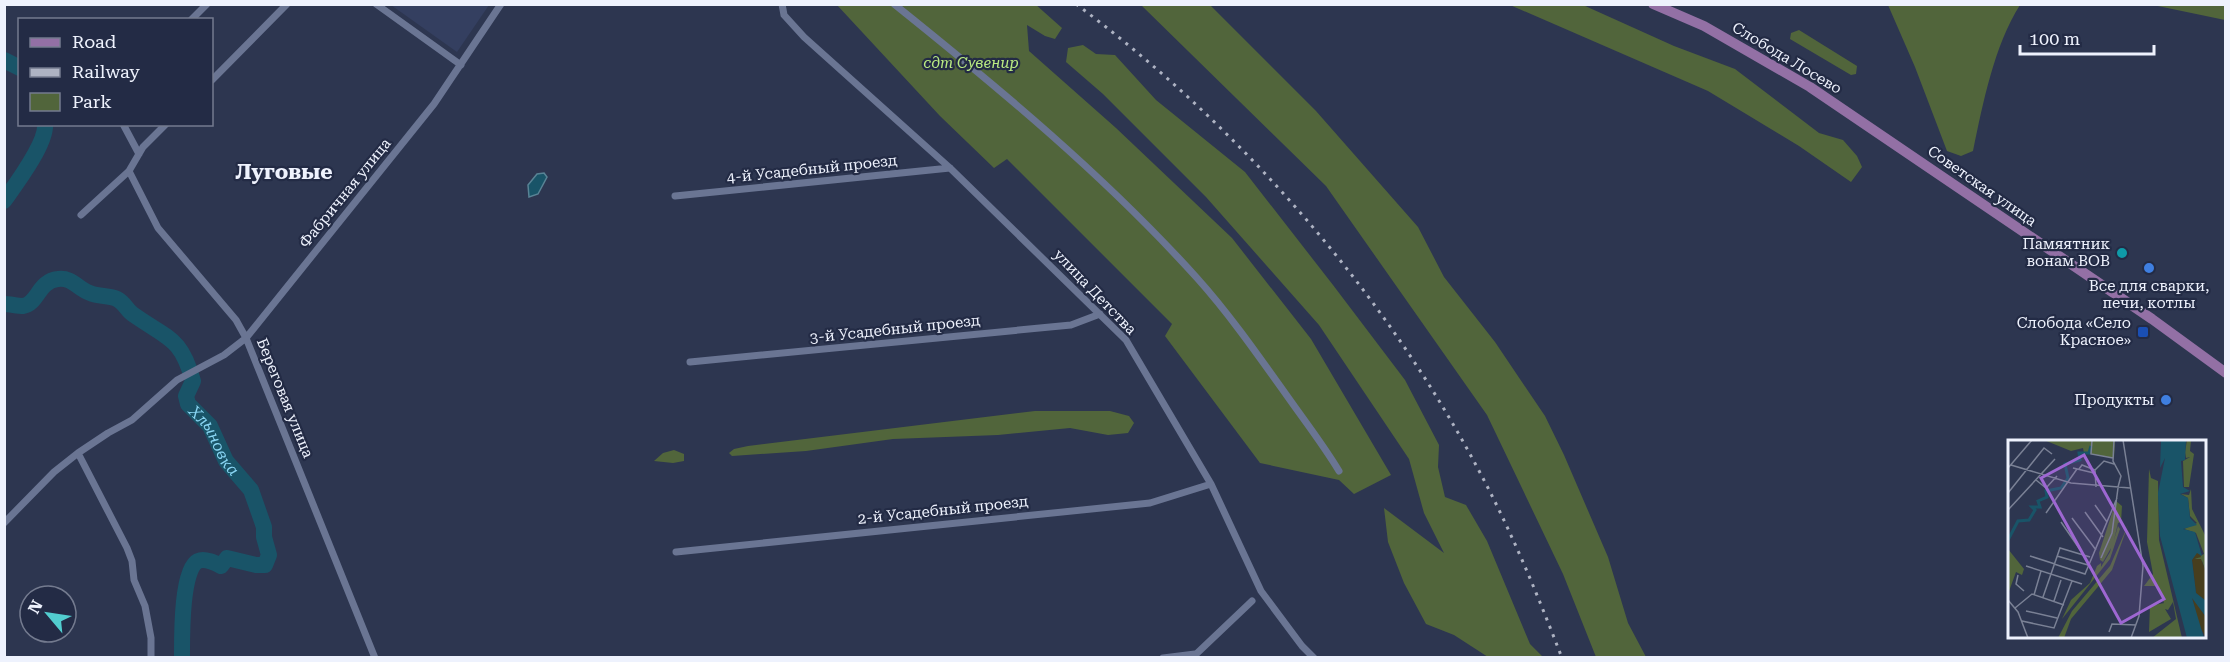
<svg xmlns="http://www.w3.org/2000/svg" width="2230" height="662" font-family="'Roboto Serif',serif">
	<rect width="100%" height="100%" fill="#2d3650"/>
	<path fill="#343f60" d="M 391,5 L 489,4 L 489,5 L 457,52 Z"/>
	<path fill="#51653b" d="M 1035,4 L 1062,28 L 1055,39 L 1045,36 L 1027,25 L 1029,51 L 1116,128 L 1232,238 L 1311,339 L 1391,475 L 1354,494 L 1339,480 L 1260,463 L 1165,336 L 1172,324 L 1007,159 L 994,168 L 940,116 L 837,5 Z
		M 1141,5 L 1210,5 L 1316,111 L 1418,227 L 1444,277 L 1495,342 L 1545,416 L 1564,455 L 1608,557 L 1628,623 L 1646,657 L 1596,657 L 1563,574 L 1487,415 L 1326,186 Z
		M 1510,5 L 1583,5 L 1674,46 L 1735,69 L 1819,133 L 1843,140 L 1857,156 L 1862,167 L 1851,182 L 1799,146 L 1708,91 Z
		M 1888,5 L 2020,5 C 1994,46 1983,103 1973,151 L 1961,156 L 1947,151 L 1915,67 Z
		M 2153,5 L 2225,5 L 2225,20 Z
		M 1799,30 L 1857,66 L 1856,74 L 1851,75 L 1790,39 L 1791,33 Z
		M 1083,45 L 1096,54 L 1115,55 L 1156,100 L 1245,172 L 1333,285 L 1405,380 L 1439,445 L 1438,467 L 1445,497 L 1466,505 L 1487,541 L 1530,644 L 1543,657 L 1488,657 L 1454,635 L 1426,624 L 1404,583 L 1388,542 L 1384,508 L 1444,553 L 1424,513 L 1409,459 L 1319,325 L 1206,197 L 1103,94 L 1066,62 L 1068,48 Z
		M 1035,411 L 1110,411 L 1129,416 L 1134,423 L 1128,433 L 1108,435 L 1070,428 L 998,435 L 893,439 L 806,451 L 732,456 L 729,453 L 734,449 L 748,446 Z
		M 674,450 L 684,454 L 684,461 L 673,463 L 654,461 L 663,453 Z"/>
	<path fill="#195468" stroke="#598395" stroke-width="1.5" d="M 544,173 L 547,177 L 538,194 L 529,197 L 528,185 L 537,174 Z"/>
	<g fill="none" stroke-linecap="round" stroke-linejoin="round">
		<g stroke="#195468" stroke-width="16">
			<path d="M 4,60 L 20,68"/>
			<path d="M 4,201 C 16,184 47,143 45,124"/>
			<path id="s1" d="M 4,304 C 10,304 17,306 23,306 C 38,304 38,281 58,279 C 72,277 78,289 90,293 C 99,297 109,295 117,299 C 125,303 127,311 134,315 C 168,339 181,337 193,381 L 186,396 L 188,404 L 210,426 L 226,461 L 251,490 L 264,527 L 264,537 L 269,555 L 265,565 L 256,565 L 227,558 L 221,566 C 215,563 205,558 198,561 C 181,569 182,639 182,658"/>
		</g>
		<path stroke="#6a7593" stroke-width="7" d="M 376,4 L 461,65
			M 782,4 L 784,15 L 804,37 L 950,168 L 1126,340 L 1211,484 L 1261,591 L 1302,646 L 1314,658
			M 894,4 C 1000,89 1106,177 1197,278 C 1231,316 1260,358 1290,400 C 1307,424 1324,446 1339,471
			M 191,20 L 207,4
			M 212,80 L 287,4
			M 123,124 L 139,154
			M 129,171 L 158,228 L 236,320 L 246,338 L 375,658
			M 675,196 L 950,168
			M 81,215 L 129,171 L 143,147 L 166,124
			M 690,362 L 1071,325 L 1100,314
			M 78,453 L 127,548 L 132,561 L 134,580 L 145,606 L 151,638 L 151,658
			M 4,523 L 54,472 L 78,453 L 108,433 L 132,420 L 177,380 L 224,355 L 246,338 L 434,104 L 501,4
			M 676,552 L 1150,503 L 1211,484
			M 1163,658 L 1195,654
			M 1192,658 L 1252,601"/>
		<path stroke="#9370a5" stroke-width="10" d="M 1653,4 L 1704,26 L 1810,87 L 2152,319 L 2226,373"/>
		<path stroke="#aeb3c3" stroke-width="3" stroke-dasharray="3 6" stroke-linecap="butt" d="M 1076,4 C 1238,125 1382,289 1477,467 C 1510,528 1537,593 1562,658"/>
	</g>
	<circle fill="#0f9aa8" stroke="#232b45" stroke-width="2" cx="2122" cy="253" r="6"/>
	<g fill="#3f7fe0" stroke="#232b45" stroke-width="2">
		<circle cx="2149" cy="268" r="6"/>
		<circle cx="2166" cy="400" r="6"/>
	</g>
	<rect fill="#1a4fb4" stroke="#232b45" stroke-width="2" x="2137" y="326" width="12" height="12" rx="3"/>
	<g text-anchor="middle" stroke-width="4.5" stroke-linejoin="round" paint-order="stroke">
		<g font-size="15" fill="#eef2fd" stroke="#232b45">
			<text transform="translate(1787 58) rotate(31)" y="5">Слобода Лосево</text>
			<text transform="translate(812 169) rotate(-6)" y="5">4-й Усадебный проезд</text>
			<text transform="translate(1982 186) rotate(35)" y="5">Советская улица</text>
			<text transform="translate(345 193) rotate(-51)" y="5">Фабричная улица</text>
			<text transform="translate(1095 292) rotate(46)" y="5">улица Детства</text>
			<text transform="translate(895 329) rotate(-6)" y="5">3-й Усадебный проезд</text>
			<text transform="translate(285 398) rotate(68)" y="5">Береговая улица</text>
			<text transform="translate(943 510) rotate(-6)" y="5">2-й Усадебный проезд</text>
		</g>
		<g font-size="15" font-style="italic" fill="#baeb82" stroke="#232b45">
			<text x="971" y="68">сдт Сувенир</text>
		</g>
		<g font-size="15" fill="#eef2fd" stroke="#232b45" text-anchor="end">
			<text x="2110" y="249">Памяятник<tspan x="2110" dy="17">вонам ВОВ</tspan></text>
			<text x="2149" y="291" text-anchor="middle">Все для сварки,<tspan x="2149" dy="17">печи, котлы</tspan></text>
			<text x="2131" y="328">Слобода «Село<tspan x="2131" dy="17">Красное»</tspan></text>
			<text x="2154" y="405">Продукты</text>
		</g>
		<g font-size="16" font-style="italic" fill="#88d4f2" stroke="#232b45">
			<text dy="6" stroke="none"><textPath href="#s1" startOffset="314">Хлыновка</textPath></text>
		</g>
		<g font-size="21" font-weight="bold" fill="#eef2fd" stroke="#232b45">
			<text x="284" y="179">Луговые</text>
		</g>
	</g>
	<g transform="translate(2008 440)">
		<rect width="198" height="198" fill="#2d3650"/>
		<path d="M 36,0 L 107,0 L 106,18 L 76,13 L 75,8 L 63,11 ZM 179,0 L 183,0 L 182,11 L 186,14 L 181,47 L 176,47 L 175,21 L 182,17 L 178,18 L 177,12 ZM 141,29 L 143,38 L 150,41 L 151,100 L 174,198 L 144,198 L 168,179 L 165,162 L 160,170 L 157,169 L 163,179 L 141,192 L 142,166 L 156,163 L 149,146 L 136,146 L 145,134 L 139,102 ZM 183,49 L 184,69 L 197,95 L 198,132 L 194,121 L 186,119 L 196,114 L 188,93 L 176,89 L 189,83 L 182,76 L 180,58 L 173,54 L 181,55 ZM 108,61 L 114,66 L 113,82 L 110,83 L 106,100 L 110,86 L 112,89 L 102,119 L 54,179 L 63,160 L 82,143 L 89,126 L 93,123 L 93,127 L 102,112 L 103,108 L 95,122 L 92,120 L 91,113 ZM 120,85 L 104,130 L 63,179 L 56,198 L 50,198 L 64,171 L 102,126 ZM 0,109 L 16,129 L 14,135 L 8,132 L 0,154 Z" fill="#51653b"/>
		<path d="M 180,90 L 193,117 L 186,119 L 193,119 L 198,132 L 198,161 L 188,153 L 184,120 L 187,115 ZM 184,157 L 198,177 L 198,198 L 191,185 Z" fill="#473e1e"/>
		<path d="M 153,0 L 178,0 L 177,20 L 173,21 L 175,47 L 182,51 L 172,54 L 180,58 L 182,78 L 189,85 L 175,89 L 187,92 L 194,116 L 189,113 L 184,120 L 188,153 L 198,161 L 198,177 L 184,158 L 196,198 L 179,198 L 152,96 L 150,53 L 157,18 L 152,28 Z" fill="#195468"/>
		<path fill="none" stroke="#195468" stroke-width="3" d="M 0,100 L 10,81 L 21,80 L 27,70 L 24,67 L 32,67 L 30,61 L 39,57 L 38,51 L 53,48 L 60,38 L 57,24 L 72,20 L 71,13 L 81,13 L 83,6"/>
		<path fill="none" stroke="#7a8195" stroke-width="1.5" d="M 84,0 L 83,14 L 105,18M 106,0 L 105,21 L 113,36 L 110,47M 115,0 L 135,126 L 131,176 L 123,198M 3,25 L 63,43 L 122,48M 0,28 L 24,0M 65,28 L 86,33M 71,29 L 74,25 L 87,30M 28,40 L 38,48 L 49,36M 88,47 L 87,30 L 96,21 L 106,24M 0,53 L 36,8 L 44,14M 87,65 L 99,82M 0,70 L 47,19M 77,72 L 95,97M 38,73 L 69,29M 64,78 L 88,110M 53,82 L 75,114M 22,116 L 47,124M 49,116 L 80,125M 93,118 L 104,93 L 110,48M 46,124 L 77,134 L 109,58M 18,126 L 74,144M 10,135 L 8,144 L 16,151M 26,155 L 33,131M 35,157 L 52,108 L 82,117M 0,160 L 10,172 L 20,198M 46,161 L 53,140M 7,168 L 24,154 L 56,165M 18,171 L 49,178M 14,181 L 46,188 L 64,141M 101,192 L 104,184 L 128,185"/>
		<path fill="#9e67d2" fill-opacity="0.15" stroke="#9e67d2" stroke-width="3" d="M 76,15 L 156,159 L 113,183 L 33,38 Z"/>
		<rect width="198" height="198" fill="none" stroke="#eef2fd" stroke-width="3"/>
	</g>
	<rect width="2230" height="662" fill="none" stroke="#eef2fd" stroke-width="12"/>
	<rect x="18" y="18" width="195" height="108" fill="#232b45" stroke="#747b8f" stroke-width="1.5"/>
	<rect x="30" y="38" width="30" height="9" fill="#9370a5" stroke="#747b8f" stroke-width="1.5"/>
	<text x="72" y="48" font-size="18" fill="#eef2fd">Road</text>
	<rect x="30" y="68" width="30" height="9" fill="#aeb3c3" stroke="#747b8f" stroke-width="1.5"/>
	<text x="72" y="78" font-size="18" fill="#eef2fd">Railway</text>
	<rect x="30" y="93" width="30" height="18" fill="#51653b" stroke="#747b8f" stroke-width="1.5"/>
	<text x="72" y="108" font-size="18" fill="#eef2fd">Park</text>
	<g transform="translate(48 614) rotate(299)"><circle r="28" fill="#232b45" stroke="#747b8f" stroke-width="1.5"/>
	<path d="M0-4.5L10 22L0 15L-10 22Z" fill="#52cdcf"/>
	<text y="-9" font-size="16" font-weight="bold" text-anchor="middle" fill="#eef2fd">N</text>
	</g>
	<path d="M2020 45v9h134v-9" fill="none" stroke="#eef2fd" stroke-width="3"/>
	<text x="2029" y="45" font-size="18" fill="#eef2fd" stroke="#232b45" stroke-width="4.5" paint-order="stroke">100 m</text>
</svg>
